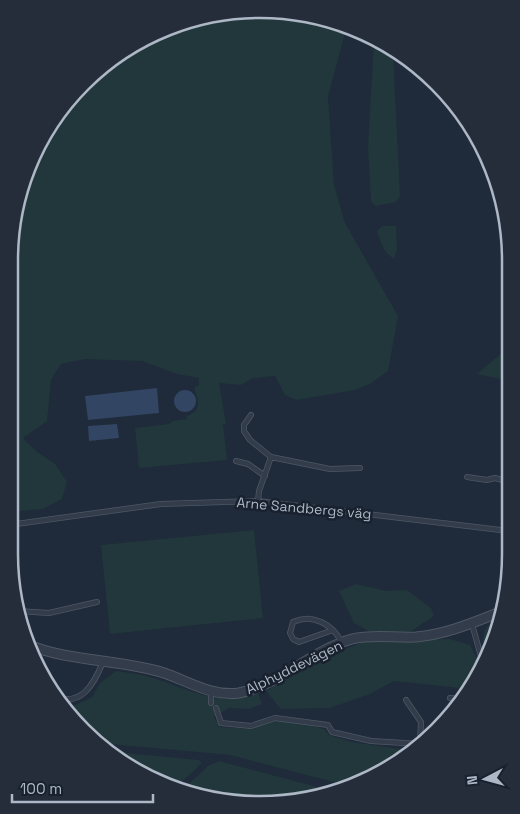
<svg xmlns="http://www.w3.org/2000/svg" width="520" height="814" font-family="'Space Grotesk',sans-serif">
	<rect width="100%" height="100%" fill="#1f2a3a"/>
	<path fill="#21373b" d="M 243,9 L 340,22 L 347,26 L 328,96 L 334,185 L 345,223 L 398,316 L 388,371 L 370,384 L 355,390 L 296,400 L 285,395 L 275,376 L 253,378 L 241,385 L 219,383 L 226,424 L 223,424 L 227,460 L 139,468 L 135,428 L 169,424 L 173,421 L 187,419 L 186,416 C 203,411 198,400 194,388 L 199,385 L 199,378 L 177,374 L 142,361 L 85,359 L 61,364 L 51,380 L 47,421 L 23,438 L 36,451 L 55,464 L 67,482 L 62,499 L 43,509 L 10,512 L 11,227 L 28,164 L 71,95 L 149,35 Z
		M 374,41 L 393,52 L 400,196 L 396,202 L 376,206 L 371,201 L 368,147 Z
		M 382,226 L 396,226 L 397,249 L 394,259 C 383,252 381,243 377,231 Z
		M 510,346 L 510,381 L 477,374 Z
		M 254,530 L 263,618 L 110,634 L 101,545 Z
		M 356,584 L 387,591 L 407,590 L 431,608 L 434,616 L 410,632 L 368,631 L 354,623 L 339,591 Z
		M 492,623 L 497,632 L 492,650 L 487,659 C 484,646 478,631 492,623 Z
		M 450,639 L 470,645 L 479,663 L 471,677 L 459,688 L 394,681 L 370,694 L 330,708 L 281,709 L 266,691 L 327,656 L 366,641 Z
		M 116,671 C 124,672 134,673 142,675 C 184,685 213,709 258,693 L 262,704 L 249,709 L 229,708 L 214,717 L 220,727 L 252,729 L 272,721 L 282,721 L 312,726 L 324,729 L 329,735 L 352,742 L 413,751 L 399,763 L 349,786 L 230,755 L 98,743 L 62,705 L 76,705 L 92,697 L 100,683 Z
		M 105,751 L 199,760 L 202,763 L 174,789 Z
		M 219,761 L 336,792 L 325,797 L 244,805 L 180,792 L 208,766 Z"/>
	<path fill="#324562" d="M 157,388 L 159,413 L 88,420 L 85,396 Z
		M174 401a11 11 0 1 1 22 0a11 11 0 1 1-22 0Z
		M 117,424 L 119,438 L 89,441 L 88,426 Z"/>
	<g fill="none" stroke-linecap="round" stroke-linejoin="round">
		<g stroke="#4e5764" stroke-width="6">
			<path id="lane" d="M 251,415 L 244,425 L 244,431 L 250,440 L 271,457 L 259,491 L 258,501
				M 271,457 L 330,469 L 360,468
				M 236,461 L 248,464 L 265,476
				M 467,477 L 487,480 L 495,478 L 510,482
				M 9,525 L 161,504 L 258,501 L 509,531
				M 18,611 L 49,613 L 97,602
				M 472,624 L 483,664
				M 333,630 L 299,642 L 293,639 L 290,633 L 293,622 C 312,613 333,624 342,643
				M 54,696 C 81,708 94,684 103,662
				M 450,698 L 462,699
				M 406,700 L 421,722 L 420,744
				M 211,703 L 211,691
				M 216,708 L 221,723 L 251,726 L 275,718 L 328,725 L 332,732 L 371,741 L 421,744"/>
		</g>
		<g stroke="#4e5764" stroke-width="11">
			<path id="street" d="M 27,644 C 67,662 121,659 164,673 C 188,681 212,697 239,693 C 280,685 312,650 352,639 C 372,634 395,638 416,637 C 448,634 474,622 503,611"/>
		</g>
		<use href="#lane" stroke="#333c4a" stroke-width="4.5"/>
		<use href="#street" stroke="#333c4a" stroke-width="9"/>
	</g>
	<g text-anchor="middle" stroke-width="5" stroke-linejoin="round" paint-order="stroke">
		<g font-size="14" fill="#adb7c6" stroke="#19212e">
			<text transform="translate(304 508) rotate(5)" y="5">Arne Sandbergs väg</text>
			<text transform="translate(294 667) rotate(-26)" y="5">Alphyddevägen</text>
		</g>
	</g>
	<path d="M0 0H520V814H0ZM260 18H260A242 242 0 0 1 502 260V554A242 242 0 0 1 260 796H260A242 242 0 0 1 18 554V260A242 242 0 0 1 260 18Z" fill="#252d3a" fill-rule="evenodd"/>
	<path fill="none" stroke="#adb7c6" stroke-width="2.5" d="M260 18H260A242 242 0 0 1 502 260V554A242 242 0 0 1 260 796H260A242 242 0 0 1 18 554V260A242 242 0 0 1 260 18Z"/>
	<g transform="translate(485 779) rotate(264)" stroke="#19212e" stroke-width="4" paint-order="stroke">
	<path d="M0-4L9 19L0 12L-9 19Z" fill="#adb7c6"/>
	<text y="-8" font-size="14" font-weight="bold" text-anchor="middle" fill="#adb7c6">N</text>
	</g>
	<path d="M12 794v8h141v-8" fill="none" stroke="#adb7c6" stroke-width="2.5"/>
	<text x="20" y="794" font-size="15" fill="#adb7c6" stroke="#19212e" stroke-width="4" paint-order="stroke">100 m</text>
</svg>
